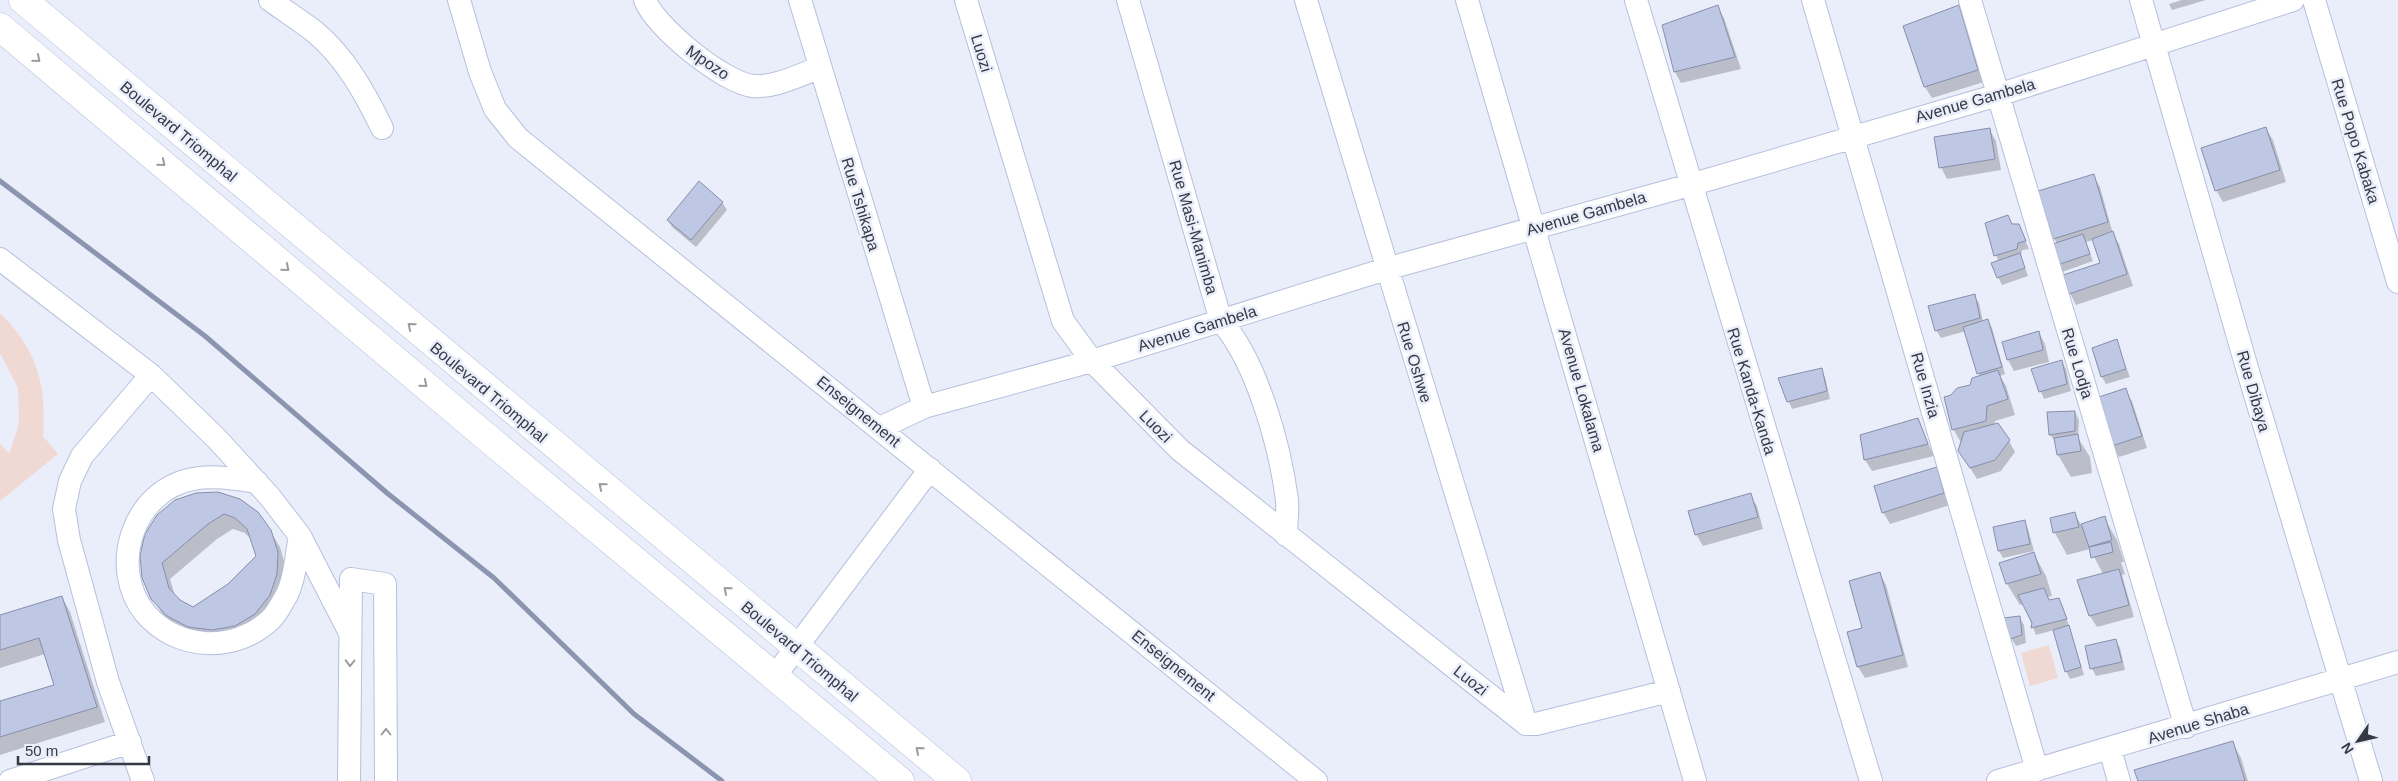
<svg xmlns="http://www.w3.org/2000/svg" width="2398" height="781" font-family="Helvetica,sans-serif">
	<rect width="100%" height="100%" fill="#eaeefa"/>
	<path fill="#f0d9d3" d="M 0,313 C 37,350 47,384 43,436 L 58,454 L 0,501 L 0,443 L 9,454 L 19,424 L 18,388 L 0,353 Z
		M 2049,645 L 2058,678 L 2030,686 L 2021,653 Z"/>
	<path fill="#0003" fill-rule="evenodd" d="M 2182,0 L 2206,0 L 2172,10 L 2169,4 Z
		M 1717,6 L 1724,18 L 1741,69 L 1681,83 L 1675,72 L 1664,25 Z
		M 1958,7 L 1965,18 L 1984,82 L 1932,98 L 1925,87 L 1905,26 Z
		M 1989,129 L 1996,141 L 2001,170 L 1947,179 L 1941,167 Z
		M 2266,129 L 2273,140 L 2286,182 L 2223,202 L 2216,190 Z
		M 2093,175 L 2100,187 L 2113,234 L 2119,244 L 2133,286 L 2076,305 L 2070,293 L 2101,264 L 2093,240 L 2086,242 L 2093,261 L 2062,272 L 2058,264 L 2057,244 L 2054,238 Z
		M 722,202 L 727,210 L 696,247 L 672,227 L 668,220 Z
		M 2013,226 L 2022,233 L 2029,249 L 2022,250 L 2021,257 L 2028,276 L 2002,285 L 1998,277 L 1999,262 L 1996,255 Z
		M 1974,296 L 1979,303 L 1983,322 L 1988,321 L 1992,328 L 2005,374 L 2000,376 L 2006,386 L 2015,415 L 1995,421 L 1994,426 L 2009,441 L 2015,452 L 2001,471 L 1977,479 L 1967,463 L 1962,444 L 1953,429 L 1971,386 L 1980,377 L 1966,331 L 1941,338 L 1936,330 Z
		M 2039,333 L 2045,344 L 2049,362 L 2014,371 L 2008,360 Z
		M 2116,341 L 2130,377 L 2106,384 L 2102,377 Z
		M 2062,362 L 2066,369 L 2071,391 L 2044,399 L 2032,370 Z
		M 1821,370 L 1825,377 L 1830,399 L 1792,409 L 1779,379 Z
		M 2125,390 L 2132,401 L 2147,448 L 2119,457 L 2113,446 Z
		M 2075,412 L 2079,420 L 2078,438 L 2090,457 L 2092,473 L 2071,477 L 2058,455 L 2056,442 L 2050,435 Z
		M 1917,419 L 1934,456 L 1872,471 L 1865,460 L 1862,436 Z
		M 1937,469 L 1943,480 L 1950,505 L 1890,524 L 1883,512 Z
		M 196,494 L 270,531 L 280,547 L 286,568 L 285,590 L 244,641 L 198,642 L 162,614 L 143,578 ZM 233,529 L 245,533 L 252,540 L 257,557 L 229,585 L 193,608 L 179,601 L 175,596 L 170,579 L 217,539 Z
		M 1750,495 L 1757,506 L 1763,529 L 1703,546 L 1696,534 Z
		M 2075,514 L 2081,525 L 2104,518 L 2117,540 L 2124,562 L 2121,562 L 2125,574 L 2122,575 L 2134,617 L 2097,627 L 2090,616 L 2103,574 L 2090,549 L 2067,555 L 2055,533 L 2051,519 Z
		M 2024,522 L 2028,529 L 2034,551 L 2003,558 L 1999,551 Z
		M 2034,554 L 2046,576 L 2052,596 L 2048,597 L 2050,601 L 2059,600 L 2063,607 L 2084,675 L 2070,679 L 2066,671 L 2054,630 L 2036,635 L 2024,604 L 2020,605 L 2007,584 L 2001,564 Z
		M 1880,574 L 1886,585 L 1908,667 L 1865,678 L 1858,667 L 1849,633 L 1863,629 Z
		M 62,597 L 70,612 L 105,722 L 0,755 L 0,702 L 55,686 L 45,654 L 0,668 L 0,616 Z
		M 2019,617 L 2024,625 L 2026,643 L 2016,646 L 2011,638 Z
		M 2116,641 L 2120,648 L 2125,670 L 2096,676 L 2092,669 L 2086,647 Z
		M 2233,743 L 2241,758 L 2248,781 L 2139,781 Z"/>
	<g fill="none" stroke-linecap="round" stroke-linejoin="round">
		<path stroke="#8c95af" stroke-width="5" d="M 0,181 L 205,336 L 387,493 L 494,578 L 634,714 L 722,781"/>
	</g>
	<path fill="#bec8e4" stroke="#868faa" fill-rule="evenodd" d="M 1718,5 L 1735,57 L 1674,72 L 1662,25 Z
		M 1959,5 L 1978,70 L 1924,87 L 1903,26 Z
		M 2266,127 L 2280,170 L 2215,191 L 2201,148 Z
		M 1990,128 L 1995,159 L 1939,168 L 1934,137 Z
		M 2094,174 L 2108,222 L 2053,239 L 2038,191 Z
		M 699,181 L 723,202 L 691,240 L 667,220 Z
		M 2008,215 L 2012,224 L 2019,224 L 2026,241 L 2018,243 L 2017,249 L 1994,256 L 1985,223 Z
		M 2113,231 L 2127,274 L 2069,294 L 2063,275 L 2100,263 L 2092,239 Z
		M 2083,234 L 2090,254 L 2057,265 L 2050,245 Z
		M 2020,253 L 2025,268 L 1997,278 L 1991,263 Z
		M 1975,294 L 1980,318 L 1935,331 L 1928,306 Z
		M 1988,319 L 2002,367 L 1977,374 L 1963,327 Z
		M 2039,331 L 2043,350 L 2007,360 L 2002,342 Z
		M 2117,339 L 2126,369 L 2101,377 L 2092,348 Z
		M 2062,360 L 2067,384 L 2039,392 L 2031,369 Z
		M 1822,368 L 1827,391 L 1787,402 L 1778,378 Z
		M 1998,370 L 2008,399 L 1987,406 L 1986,421 L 1952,430 L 1944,397 L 1951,395 L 1957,388 L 1970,385 L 1972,378 Z
		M 2126,388 L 2142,436 L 2112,446 L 2096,398 Z
		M 2075,411 L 2075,431 L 2049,435 L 2047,412 Z
		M 1918,418 L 1928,444 L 1864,460 L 1860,435 Z
		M 1998,423 L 2010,440 L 1995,460 L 1970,468 L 1958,451 L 1964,432 Z
		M 2078,434 L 2081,451 L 2057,455 L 2054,438 Z
		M 1937,467 L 1944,493 L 1882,513 L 1874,486 Z
		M 218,492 L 240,499 L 258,512 L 271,530 L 278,552 L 277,574 L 270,595 L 255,614 L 235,626 L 212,630 L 188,627 L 167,616 L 151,599 L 142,578 L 140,555 L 145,534 L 157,515 L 175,500 L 196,493 ZM 224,514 L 235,518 L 247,529 L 256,556 L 228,584 L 193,607 L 180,600 L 169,588 L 162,563 L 208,524 Z
		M 1751,493 L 1758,517 L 1695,535 L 1688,511 Z
		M 2075,512 L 2079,527 L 2053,533 L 2050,518 Z
		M 2105,516 L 2112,540 L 2089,547 L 2081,524 Z
		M 2025,520 L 2030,544 L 1998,551 L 1993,527 Z
		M 2111,542 L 2113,552 L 2091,558 L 2089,547 Z
		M 2034,552 L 2041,574 L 2006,584 L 1999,563 Z
		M 2119,569 L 2129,605 L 2089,616 L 2077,580 Z
		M 1880,572 L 1903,655 L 1857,667 L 1847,632 L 1862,628 L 1849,581 Z
		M 2044,588 L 2049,600 L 2059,598 L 2067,619 L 2031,628 L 2032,623 L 2018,595 Z
		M 62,596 L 97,707 L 0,737 L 0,701 L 54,685 L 39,638 L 0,650 L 0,615 Z
		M 2020,616 L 2022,635 L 2010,639 L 2003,618 Z
		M 2069,625 L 2081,667 L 2065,672 L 2053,630 Z
		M 2116,639 L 2122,662 L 2090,669 L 2085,646 Z
		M 2233,741 L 2245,781 L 2138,781 L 2134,770 Z"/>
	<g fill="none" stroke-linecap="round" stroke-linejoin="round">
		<g stroke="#b6c0dc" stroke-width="24">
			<path id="minor" d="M 270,0 C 285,11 301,21 315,32 C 345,57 365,93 382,128
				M 459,0 L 480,72 L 495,109 L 518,138 L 1316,781
				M 645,0 C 655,27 724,83 753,86 C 774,88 799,75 819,68
				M 800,0 L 924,407
				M 966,0 L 1063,321 L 1092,361 L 1180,450 L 1526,724
				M 1128,0 L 1221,321 C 1257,362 1280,446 1287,500 C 1288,512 1286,524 1286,535
				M 1306,0 L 1526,724
				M 1467,0 L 1695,781
				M 1636,0 L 1871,781
				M 1813,0 L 2037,770
				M 1970,0 L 2186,727
				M 2141,0 L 2247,368 L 2371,781
				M 2314,0 L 2398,282
				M 0,259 L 151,375 L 217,439 L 270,497 L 300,536 L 350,633
				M 880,428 L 924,407 L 1092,361 L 1386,269 L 1690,185 L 1998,95 L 2293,0
				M 257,482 C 236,479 214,475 193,479 C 133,490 108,567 145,613 C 177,651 235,653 270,620 C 276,615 281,605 285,598 C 295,582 296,555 300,536
				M 775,676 L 930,469
				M 1526,724 L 1536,724 L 1669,691
				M 2110,749 L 2119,781
				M 10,781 L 130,742
				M 143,781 L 108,682 L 69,540 L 64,509 L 70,481 L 82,456 L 151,375
				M 349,781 L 351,579 L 385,584 L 386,781
				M 1998,781 L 2398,662"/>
		</g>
		<g stroke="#b6c0dc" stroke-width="29">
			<path id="highway" d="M 23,0 L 957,781
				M 0,27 L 496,445 L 900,781"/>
		</g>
		<use href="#minor" stroke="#fff" stroke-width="22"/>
		<use href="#highway" stroke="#fff" stroke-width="28"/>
	</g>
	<defs><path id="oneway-chevron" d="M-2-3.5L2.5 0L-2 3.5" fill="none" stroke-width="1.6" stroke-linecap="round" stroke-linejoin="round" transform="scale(1.25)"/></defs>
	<g stroke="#9a9ca2">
		<use href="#oneway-chevron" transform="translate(37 59) rotate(40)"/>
		<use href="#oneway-chevron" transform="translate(162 163) rotate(40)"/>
		<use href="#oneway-chevron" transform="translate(286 268) rotate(40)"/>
		<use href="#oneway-chevron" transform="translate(411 326) rotate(-140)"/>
		<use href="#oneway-chevron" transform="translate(424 384) rotate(40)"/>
		<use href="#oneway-chevron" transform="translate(602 486) rotate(-140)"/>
		<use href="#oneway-chevron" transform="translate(727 590) rotate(-140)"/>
		<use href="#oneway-chevron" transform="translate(350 663) rotate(91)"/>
		<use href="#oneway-chevron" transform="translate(386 732) rotate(-90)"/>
		<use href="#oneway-chevron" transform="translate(919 750) rotate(-140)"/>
	</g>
	<g text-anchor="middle" stroke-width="5" stroke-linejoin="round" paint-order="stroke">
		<g font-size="16" fill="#353944" stroke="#eaeefa">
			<text transform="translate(982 53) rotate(73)" y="6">Luozi</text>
			<text transform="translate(708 62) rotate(34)" y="6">Mpozo</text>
			<text transform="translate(1975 100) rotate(-16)" y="6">Avenue Gambela</text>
			<text transform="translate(179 131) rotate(40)" y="6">Boulevard Triomphal</text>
			<text transform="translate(2356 141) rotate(73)" y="6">Rue Popo Kabaka</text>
			<text transform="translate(861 204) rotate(73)" y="6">Rue Tshikapa</text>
			<text transform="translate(1586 213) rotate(-16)" y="6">Avenue Gambela</text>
			<text transform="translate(1194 227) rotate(74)" y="6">Rue Masi-Manimba</text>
			<text transform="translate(1197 328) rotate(-17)" y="6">Avenue Gambela</text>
			<text transform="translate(1415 362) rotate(73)" y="6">Rue Oshwe</text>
			<text transform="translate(2078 363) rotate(73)" y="6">Rue Lodja</text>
			<text transform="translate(1926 385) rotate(74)" y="6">Rue Inzia</text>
			<text transform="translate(1582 390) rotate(74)" y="6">Avenue Lokalama</text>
			<text transform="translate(1752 391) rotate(73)" y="6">Rue Kanda-Kanda</text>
			<text transform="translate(2254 391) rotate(74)" y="6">Rue Dibaya</text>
			<text transform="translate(489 392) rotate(40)" y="6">Boulevard Triomphal</text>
			<text transform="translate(859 411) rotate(39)" y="6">Enseignement</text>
			<text transform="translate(1156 426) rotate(45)" y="6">Luozi</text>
			<text transform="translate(800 651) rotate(40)" y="6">Boulevard Triomphal</text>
			<text transform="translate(1174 665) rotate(39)" y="6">Enseignement</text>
			<text transform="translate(1471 680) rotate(38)" y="6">Luozi</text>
			<text transform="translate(2198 723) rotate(-17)" y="6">Avenue Shaba</text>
		</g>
	</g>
	<g transform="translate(2358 741) rotate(236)" stroke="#eaeefa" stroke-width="4" paint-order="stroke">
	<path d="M0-4L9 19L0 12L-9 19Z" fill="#353944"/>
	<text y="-8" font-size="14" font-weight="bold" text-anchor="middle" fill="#353944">N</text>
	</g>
	<path d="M18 756v8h131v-8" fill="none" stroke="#353944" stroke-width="2.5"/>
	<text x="25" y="756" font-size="15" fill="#353944" stroke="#eaeefa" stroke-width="4" paint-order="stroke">50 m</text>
</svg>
